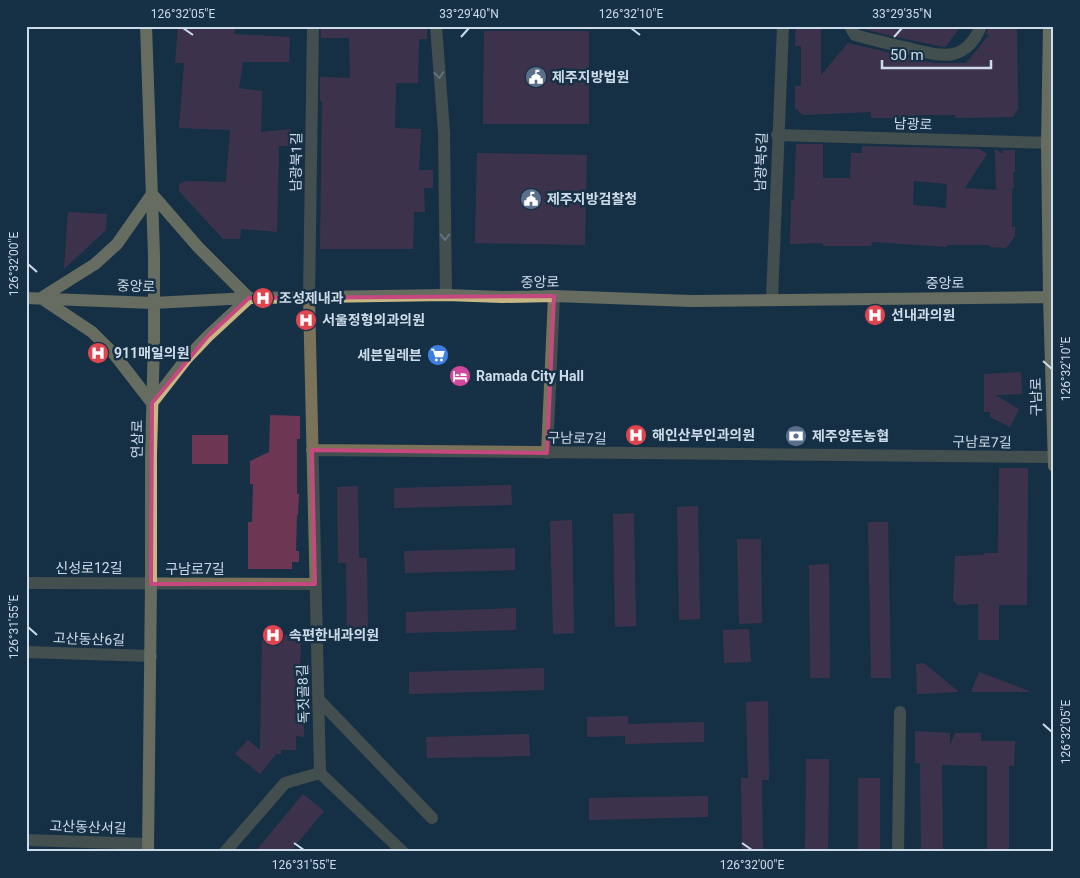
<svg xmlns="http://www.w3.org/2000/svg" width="1080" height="878" font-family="Roboto,'Noto Sans KR',sans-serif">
	<rect width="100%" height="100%" fill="#163045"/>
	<path fill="#6d3754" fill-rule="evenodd" d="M 178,26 L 235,26 L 234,34 L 290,37 L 289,62 L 243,62 L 239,88 L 262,91 L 261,132 L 291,129 L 290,146 L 279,146 L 277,232 L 241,229 L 240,239 L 223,239 L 179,191 L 179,184 L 186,181 L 226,182 L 230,130 L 179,128 L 184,63 L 175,63 Z
		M 321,26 L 427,26 L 427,39 L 419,39 L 418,83 L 396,83 L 395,128 L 421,129 L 419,170 L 433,170 L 433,188 L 424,188 L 425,212 L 414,212 L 413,249 L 320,249 L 322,101 L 320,101 L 320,77 L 350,78 L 349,38 L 321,38 Z
		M 796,26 L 821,26 L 821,75 L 848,43 L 934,63 L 966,63 L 989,35 L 986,34 L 989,26 L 1017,26 L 1018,109 L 1013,117 L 955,118 L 955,115 L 918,115 L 918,118 L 871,118 L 871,112 L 803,115 L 795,108 L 795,86 L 801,86 L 801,46 L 795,46 Z
		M 862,26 L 961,26 L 946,46 L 944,47 L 891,36 L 860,28 Z
		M 484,31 L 589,31 L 589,124 L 483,124 Z
		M 796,144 L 823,144 L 823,178 L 850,178 L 851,153 L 862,153 L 862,146 L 979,149 L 987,154 L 965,188 L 996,190 L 995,149 L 1003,154 L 1003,150 L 1015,150 L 1015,172 L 1013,172 L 1014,188 L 1012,188 L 1012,227 L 1015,227 L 1015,236 L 1006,248 L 990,247 L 990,245 L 947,245 L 947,247 L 872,242 L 871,246 L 823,246 L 823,243 L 790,244 L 791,200 L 794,200 ZM 914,181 L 947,184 L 946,208 L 913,205 Z
		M 477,153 L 587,155 L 585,245 L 475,243 Z
		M 68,212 L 107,214 L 106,230 L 64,269 Z
		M 1021,372 L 1022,394 L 995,395 L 1019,409 L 1010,427 L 990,417 L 990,412 L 984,412 L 984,374 Z
		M 270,415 L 300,416 L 300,439 L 297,439 L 297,494 L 299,494 L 298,515 L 297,515 L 296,551 L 299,551 L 299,562 L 292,562 L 292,569 L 248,569 L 248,522 L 252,522 L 253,484 L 250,484 L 250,461 L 269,452 Z
		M 192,435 L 228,435 L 228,464 L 192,464 Z
		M 999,468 L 1028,468 L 1027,605 L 999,605 L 999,640 L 978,640 L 978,604 L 958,605 L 953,601 L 955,556 L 984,555 L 984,553 L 998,553 Z
		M 511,485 L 512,505 L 394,508 L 394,488 Z
		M 358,486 L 359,558 L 367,558 L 368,638 L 347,638 L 346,563 L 338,563 L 337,487 Z
		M 698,506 L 700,619 L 679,620 L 677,507 Z
		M 634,513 L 636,626 L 615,627 L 613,514 Z
		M 572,520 L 574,633 L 553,634 L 550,521 Z
		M 868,522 L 888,522 L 891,678 L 871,678 Z
		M 737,539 L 761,539 L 762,623 L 739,624 Z
		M 515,548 L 515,570 L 405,573 L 404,551 Z
		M 829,564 L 830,678 L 810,678 L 809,565 Z
		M 516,608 L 516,630 L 406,633 L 406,612 Z
		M 749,629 L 751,662 L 724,663 L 723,630 Z
		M 262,634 L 301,635 L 300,672 L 303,672 L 304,711 L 304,737 L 296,736 L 296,750 L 281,750 L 281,754 L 276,754 L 260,774 L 235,754 L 248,740 L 260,750 Z
		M 924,663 L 959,692 L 917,694 L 916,664 Z
		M 544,668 L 544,690 L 409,694 L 409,672 Z
		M 979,672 L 1029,691 L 1029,692 L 971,692 Z
		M 768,701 L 769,780 L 762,780 L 763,852 L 742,852 L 741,778 L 748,778 L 746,702 Z
		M 628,716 L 628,724 L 704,722 L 704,742 L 625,744 L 625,736 L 587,737 L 587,717 Z
		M 915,731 L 950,733 L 950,745 L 955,733 L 981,733 L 981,741 L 1015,741 L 1014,766 L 1009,766 L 1009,852 L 987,852 L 987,766 L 942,765 L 943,852 L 921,852 L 920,763 L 915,763 Z
		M 529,734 L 530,756 L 427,758 L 426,737 Z
		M 806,759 L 829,759 L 828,852 L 805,852 Z
		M 858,778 L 880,778 L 880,852 L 858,852 Z
		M 303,794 L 324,811 L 290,852 L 255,852 Z
		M 708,796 L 708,817 L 589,820 L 589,798 Z"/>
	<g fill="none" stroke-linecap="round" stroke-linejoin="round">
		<path stroke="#7a7359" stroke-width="12" d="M 313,26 L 309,298 L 320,773
			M 436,26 L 444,132 L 446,295
			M 850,26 L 855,35 L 866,38 C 882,42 897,46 912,49 C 944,57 966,62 981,26
			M 777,135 L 1054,143
			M 772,299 L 783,26
			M 312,450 L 1052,457
			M 547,453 L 554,296
			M 26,583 L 315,584
			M 26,652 L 151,656
			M 319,700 L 432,818
			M 26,840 L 148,844
			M 225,852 L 285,783 L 320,773 L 403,852
			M 898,852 L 900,712"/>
		<path stroke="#c7b782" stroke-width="12" d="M 146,26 L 154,255 L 154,340 L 151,455 L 151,584 L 148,852
			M 1049,26 L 1047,143 L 1049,297 L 1054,466
			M 152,194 L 198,247 L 249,298 L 208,336 L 187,358 L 152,403 L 114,354 L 92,332 L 41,298 L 95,264 L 117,244 Z
			M 26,298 L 153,303 L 249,298 L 446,295 L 502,297 L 554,296 L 691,301 L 1054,297"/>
	</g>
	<defs><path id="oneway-chevron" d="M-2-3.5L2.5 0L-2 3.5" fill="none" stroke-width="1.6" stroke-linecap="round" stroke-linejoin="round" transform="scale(1.25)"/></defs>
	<g stroke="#b8c2c6">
		<use href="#oneway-chevron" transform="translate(439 75) rotate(86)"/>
		<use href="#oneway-chevron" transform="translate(445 237) rotate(89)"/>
	</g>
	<path d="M0 0H1080V878H0ZM 554,296 L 547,453 L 312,450 L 315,584 L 151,584 L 152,403 L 208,336 L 249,298 Z" fill="#163045" fill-opacity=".55" fill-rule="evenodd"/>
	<path fill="none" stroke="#c5497f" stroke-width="4" stroke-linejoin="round" d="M 554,296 L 547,453 L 312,450 L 315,584 L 151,584 L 152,403 L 208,336 L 249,298 Z"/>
	<path fill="none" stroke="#cddcea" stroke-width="2" d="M 183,28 L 193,35M 631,28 L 640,35M 461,37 L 469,28M 894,37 L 902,28M 28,264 L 37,272M 1043,361 L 1052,369M 28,627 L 37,635M 1043,724 L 1052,732M 294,843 L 304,850M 742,843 L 752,850"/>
	<defs>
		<g id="civic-disc" transform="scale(1.125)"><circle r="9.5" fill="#5c6f8a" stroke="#163045"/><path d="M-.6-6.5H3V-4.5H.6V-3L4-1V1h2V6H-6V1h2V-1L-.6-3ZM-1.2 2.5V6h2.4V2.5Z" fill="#fff"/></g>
		<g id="hospital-disc" transform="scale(1.125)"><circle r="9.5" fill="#e0444e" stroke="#163045"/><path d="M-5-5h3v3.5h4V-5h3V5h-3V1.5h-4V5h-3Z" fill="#fff"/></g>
		<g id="supermarket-disc" transform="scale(1.125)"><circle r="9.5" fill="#3f7fe0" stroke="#163045"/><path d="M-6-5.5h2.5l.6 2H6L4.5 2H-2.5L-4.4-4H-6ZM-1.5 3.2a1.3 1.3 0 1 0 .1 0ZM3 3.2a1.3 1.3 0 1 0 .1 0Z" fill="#fff"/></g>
		<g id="hotel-disc" transform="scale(1.125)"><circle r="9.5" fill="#d1479c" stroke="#163045"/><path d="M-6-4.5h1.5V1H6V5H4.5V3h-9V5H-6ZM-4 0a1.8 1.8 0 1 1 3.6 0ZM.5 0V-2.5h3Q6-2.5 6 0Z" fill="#fff"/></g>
		<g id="bank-disc" transform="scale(1.125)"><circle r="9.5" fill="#5c6f8a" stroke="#163045"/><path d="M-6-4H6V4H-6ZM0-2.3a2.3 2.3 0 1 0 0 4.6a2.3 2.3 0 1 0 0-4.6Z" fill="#fff"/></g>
	</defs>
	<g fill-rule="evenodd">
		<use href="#civic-disc" x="536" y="77"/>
		<use href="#civic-disc" x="531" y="199"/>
		<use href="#hospital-disc" x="263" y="298"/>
		<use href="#hospital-disc" x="875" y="315"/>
		<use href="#hospital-disc" x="306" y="320"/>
		<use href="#hospital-disc" x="98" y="353"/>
		<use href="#supermarket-disc" x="438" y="355"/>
		<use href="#hotel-disc" x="460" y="376"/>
		<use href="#hospital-disc" x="636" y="435"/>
		<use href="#bank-disc" x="796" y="436"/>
		<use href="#hospital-disc" x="273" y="635"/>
	</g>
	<g text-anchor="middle" stroke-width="5" stroke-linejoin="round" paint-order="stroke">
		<g font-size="14" font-weight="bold" fill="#cddcea" stroke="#163045" text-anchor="start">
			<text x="552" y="82">제주지방법원</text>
			<text x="547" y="204">제주지방검찰청</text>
			<text x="279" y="303">조성제내과</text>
			<text x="891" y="320">선내과의원</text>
			<text x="322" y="325">서울정형외과의원</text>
			<text x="114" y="358">911매일의원</text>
			<text x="422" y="360" text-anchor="end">세븐일레븐</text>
			<text x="476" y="381">Ramada City Hall</text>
			<text x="652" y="440">해인산부인과의원</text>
			<text x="812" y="441">제주양돈농협</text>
			<text x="289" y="640">속편한내과의원</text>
		</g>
		<g font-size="14" fill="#cddcea" stroke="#163045">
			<text transform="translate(913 124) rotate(2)" y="5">남광로</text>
			<text transform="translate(296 162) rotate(-89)" y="5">남광북1길</text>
			<text transform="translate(761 162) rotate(-88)" y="5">남광북5길</text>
			<text transform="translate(540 282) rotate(-1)" y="5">중앙로</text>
			<text x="945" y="288">중앙로</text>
			<text transform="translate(136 286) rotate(2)" y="5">중앙로</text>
			<text transform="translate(1036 397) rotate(-91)" y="5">구남로</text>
			<text transform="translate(577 438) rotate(1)" y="5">구남로7길</text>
			<text transform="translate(137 439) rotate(-89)" y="5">연삼로</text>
			<text transform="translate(982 442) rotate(1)" y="5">구남로7길</text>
			<text x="89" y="573">신성로12길</text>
			<text x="195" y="574">구남로7길</text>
			<text transform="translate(89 639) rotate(2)" y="5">고산동산6길</text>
			<text transform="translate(303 694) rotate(-92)" y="5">독짓골8길</text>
			<text transform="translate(88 827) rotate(2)" y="5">고산동산서길</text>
		</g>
	</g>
	<rect width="1080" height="878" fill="none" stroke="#163045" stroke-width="55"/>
	<path d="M882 60v8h109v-8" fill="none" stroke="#cddcea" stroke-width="2.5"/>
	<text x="890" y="60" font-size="15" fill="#cddcea" stroke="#163045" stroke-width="4" paint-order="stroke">50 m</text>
	<rect x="28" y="28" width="1024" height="822" fill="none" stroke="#cddcea" stroke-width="2"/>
	<g font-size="12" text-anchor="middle" fill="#cddcea">
		<text x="183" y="18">126°32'05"E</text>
		<text x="469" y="18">33°29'40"N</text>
		<text x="631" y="18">126°32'10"E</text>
		<text x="902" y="18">33°29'35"N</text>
		<text transform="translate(14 264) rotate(-90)" y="4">126°32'00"E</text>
		<text transform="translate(1066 369) rotate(-90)" y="4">126°32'10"E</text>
		<text transform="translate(14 627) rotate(-90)" y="4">126°31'55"E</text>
		<text transform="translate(1066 732) rotate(-90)" y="4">126°32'05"E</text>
		<text x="304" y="869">126°31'55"E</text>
		<text x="752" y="869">126°32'00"E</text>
	</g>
</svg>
